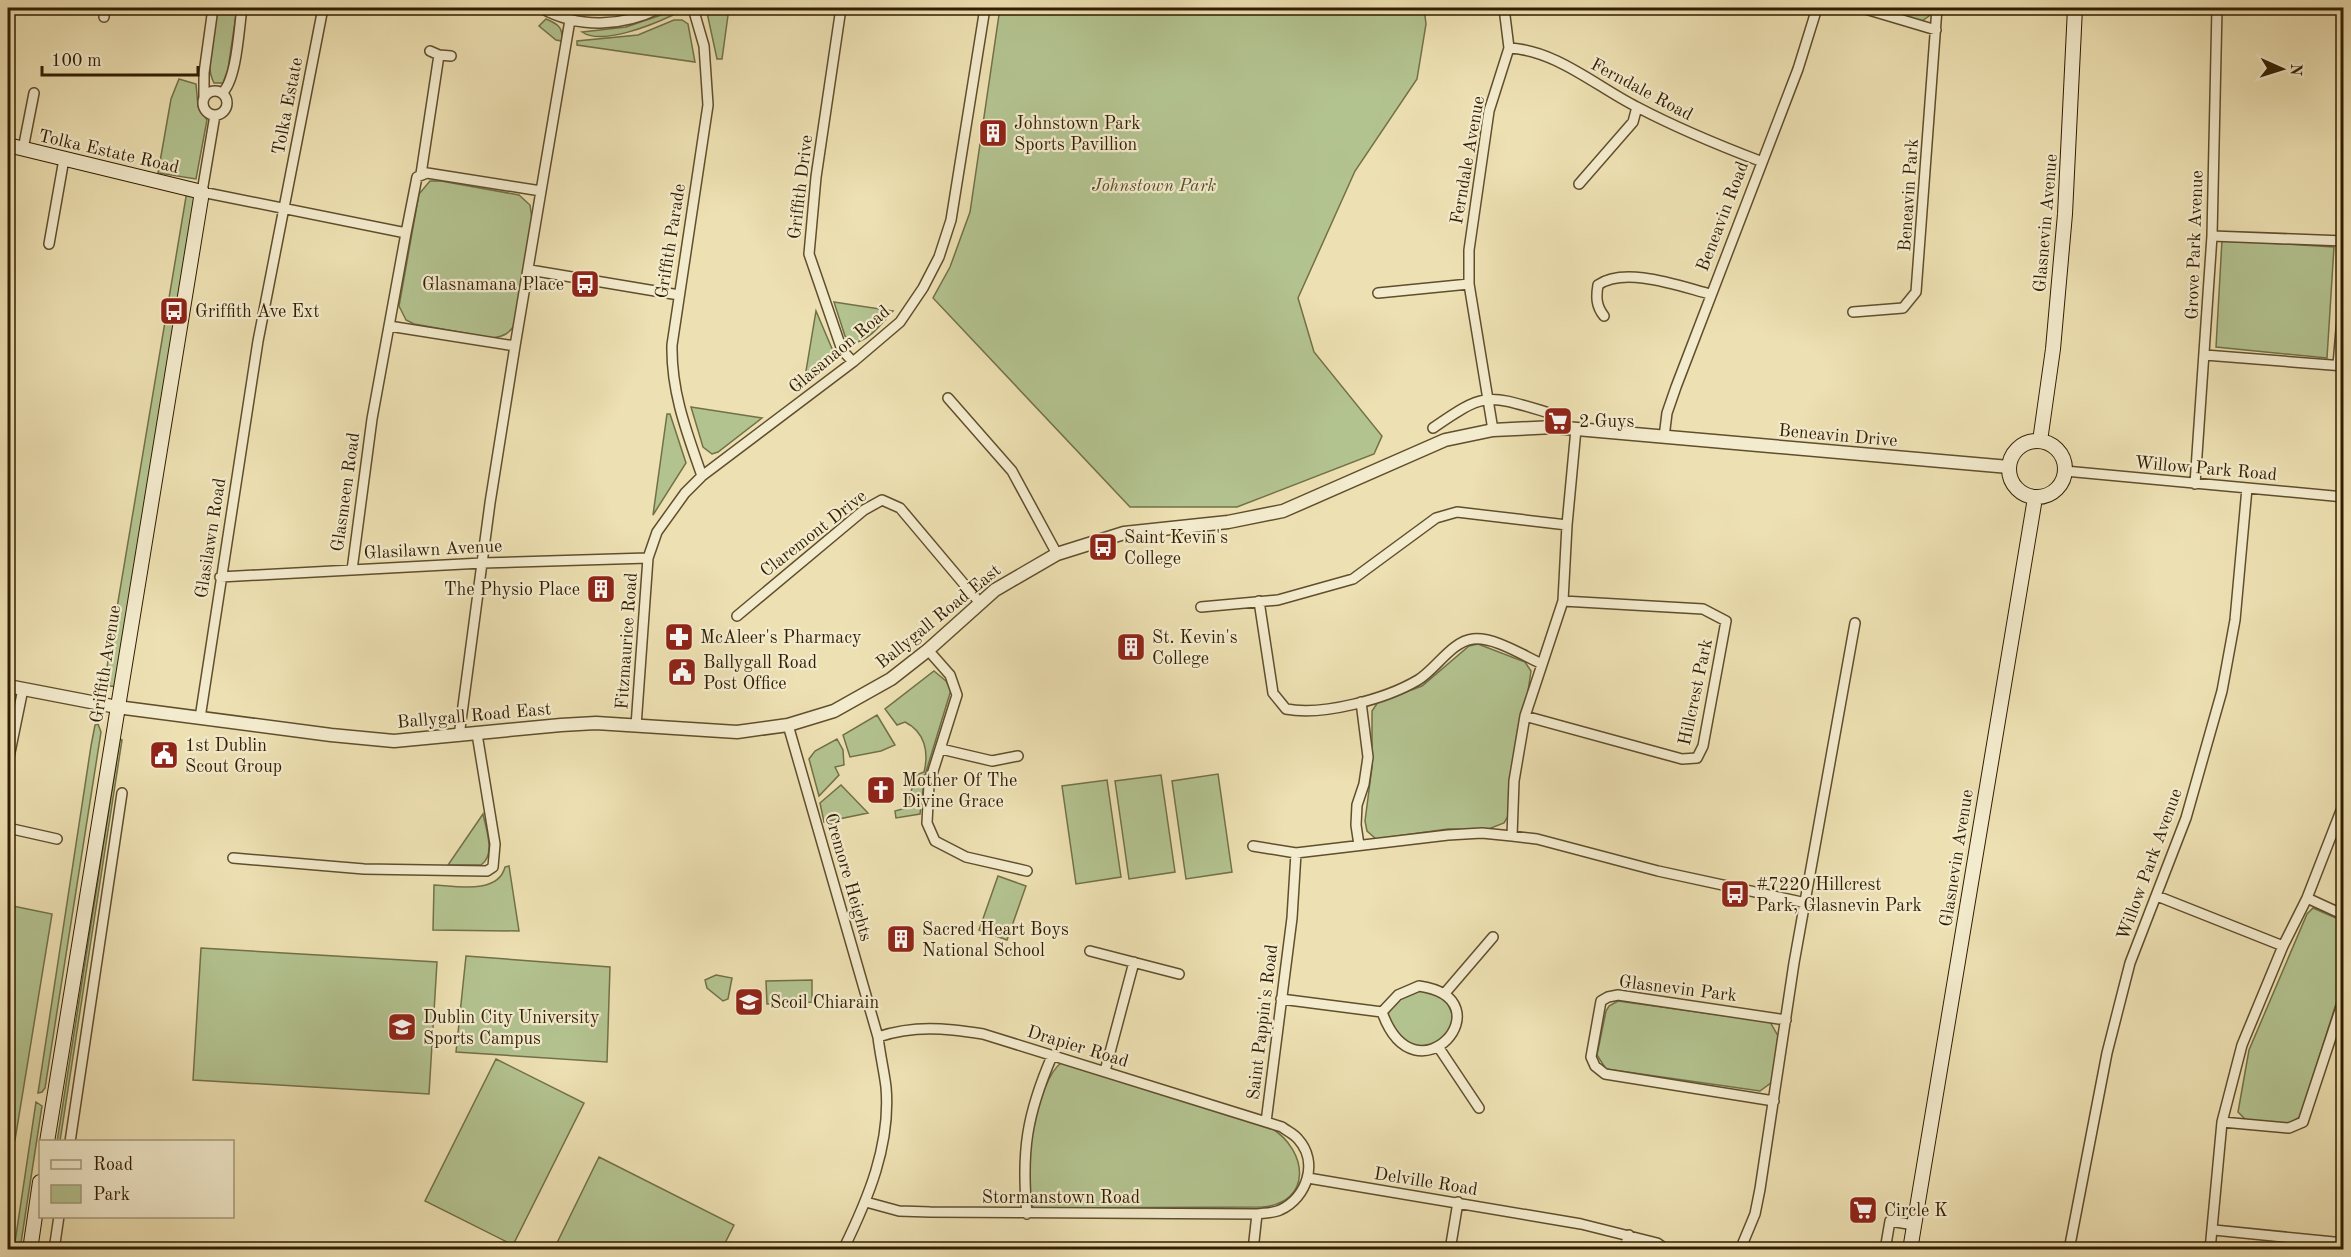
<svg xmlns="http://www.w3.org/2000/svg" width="2351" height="1257" font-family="'Old Standard TT',serif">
	<rect width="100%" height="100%" fill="#ede0b2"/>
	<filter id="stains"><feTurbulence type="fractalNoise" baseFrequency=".00333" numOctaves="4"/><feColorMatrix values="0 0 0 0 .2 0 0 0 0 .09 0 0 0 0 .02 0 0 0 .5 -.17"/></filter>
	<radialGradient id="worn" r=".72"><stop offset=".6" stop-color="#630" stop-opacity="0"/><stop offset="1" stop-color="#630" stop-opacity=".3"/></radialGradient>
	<path fill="#b3c390" stroke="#727048" stroke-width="1.5" d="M 218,8 L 237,8 L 228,69 L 223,83 L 214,83 C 203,63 215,29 218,8 Z
		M 564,8 L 606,8 L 605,12 L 601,13 Z
		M 706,8 L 729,8 L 722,59 L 717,59 Z
		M 1000,8 L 1424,8 L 1426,24 L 1417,79 L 1355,171 L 1298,298 L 1314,352 L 1382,436 L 1374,454 L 1237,507 L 1130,507 L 933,298 L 950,267 L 970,212 Z
		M 1871,8 L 1932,8 L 1929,16 L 1922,21 Z
		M 673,11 L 673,15 C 654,24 602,46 582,32 L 626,27 Z
		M 546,19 C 558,24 563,27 562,41 L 556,40 L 539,26 Z
		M 674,20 L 682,20 L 688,24 L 695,62 L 577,45 L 577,41 L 638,35 Z
		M 179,79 L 196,84 L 198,106 L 207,120 L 196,179 L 158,173 L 171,99 Z
		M 430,181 L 441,181 L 519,195 L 530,205 L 532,219 L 515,324 C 509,334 504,336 493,338 L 414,324 L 406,320 L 399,306 L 419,194 Z
		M 187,191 L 202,194 L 117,687 L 104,685 Z
		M 2222,240 L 2334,247 L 2327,358 L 2216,347 Z
		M 834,302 L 893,311 C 882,323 870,340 854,343 L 845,336 Z
		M 816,311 L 836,358 L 806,384 L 804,383 Z
		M 691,407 L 762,418 L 718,452 L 712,454 L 703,447 Z
		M 667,414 L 670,414 L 686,463 L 653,515 Z
		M 1478,644 L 1525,662 L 1531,671 L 1510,813 L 1504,823 L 1486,830 L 1448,829 L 1376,839 L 1367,831 L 1365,821 L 1372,767 L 1372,711 L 1378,702 L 1422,686 L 1469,646 Z
		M 934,671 L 946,681 L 951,690 L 925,775 L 920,814 L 896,818 L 895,811 L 906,808 L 916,775 L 924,772 C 929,752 925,732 905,722 L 897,725 L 885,709 Z
		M 877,715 L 895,745 L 881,751 L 850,757 L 843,735 Z
		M 98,724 L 101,732 L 45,1088 L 42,1092 L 38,1093 L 91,746 L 95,725 Z
		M 120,739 L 122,740 L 60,1141 L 57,1142 Z
		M 837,739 L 843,750 L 844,765 L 835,767 L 839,775 L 819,796 L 809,759 L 815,751 Z
		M 1218,774 L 1232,872 L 1186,879 L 1172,781 Z
		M 1161,775 L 1175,872 L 1129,879 L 1115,781 Z
		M 1107,780 L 1121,877 L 1076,884 L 1062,786 Z
		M 841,785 L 868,813 L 824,822 L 820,803 Z
		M 483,814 C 486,829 496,855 481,865 L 448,865 Z
		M 509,866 L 519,931 L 433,930 L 434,885 C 455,886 498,895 505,867 Z
		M 998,876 L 1026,886 L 1007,940 L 979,930 Z
		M 8,905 L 52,914 L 15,1140 L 8,1138 Z
		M 2313,908 L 2343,921 L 2343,982 L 2300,1117 L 2286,1125 L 2246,1120 L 2238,1112 L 2249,1050 L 2307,914 Z
		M 201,948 L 437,962 L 429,1094 L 193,1080 Z
		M 466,956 L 610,967 L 607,1062 L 456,1052 Z
		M 716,975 L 732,978 L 728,999 L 723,1001 L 707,988 L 705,980 Z
		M 812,980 L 812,1002 L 767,1004 L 766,981 Z
		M 1414,991 C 1419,991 1427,990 1432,991 C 1447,995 1457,1016 1450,1029 C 1431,1069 1382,1032 1389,1011 C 1392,1001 1406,996 1414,991 Z
		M 1618,1001 L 1770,1022 L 1778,1036 L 1772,1082 L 1760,1091 L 1606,1069 L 1597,1055 L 1606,1011 L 1609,1006 Z
		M 496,1059 L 584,1103 L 513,1245 L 425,1201 Z
		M 1061,1063 L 1271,1128 C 1308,1150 1313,1203 1262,1207 L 1034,1208 C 1014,1187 1038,1079 1061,1063 Z
		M 36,1102 L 42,1106 L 20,1249 L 14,1249 Z
		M 599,1157 L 734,1225 L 722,1249 L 554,1249 Z"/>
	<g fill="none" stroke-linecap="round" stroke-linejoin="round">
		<g stroke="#604e2c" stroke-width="12">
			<path id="minor" d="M 541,8 C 579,29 622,27 660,8
				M 693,8 L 704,46 L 708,105 L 672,345 C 671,392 687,433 702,476
				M 841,8 L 816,177 L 809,254 L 842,350 L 853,362
				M 1862,8 L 1936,30
				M 104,17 L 104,8
				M 1509,48 C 1556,50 1597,87 1637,107 C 1677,128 1718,145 1760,161
				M 430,51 L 439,55 L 451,56
				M203 103a12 12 0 1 1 24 0a12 12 0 1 1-24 0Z
				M 222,93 C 237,80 239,27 242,8
				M 204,99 L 204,73 L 213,8
				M 215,115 L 202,192 L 406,233 L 417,177 L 427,173 L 541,191 L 515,346 L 389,326
				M 23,149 L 34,93
				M 421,174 L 439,55
				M 1579,184 L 1633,122 L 1637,107
				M 541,191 L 570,20
				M 2212,236 L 2344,241
				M 49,244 L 64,159
				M 530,270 L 679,295
				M 1378,293 L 1469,284
				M 1853,312 L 1903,308 L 1916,292 L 1937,8
				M 1604,316 C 1596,306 1596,297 1598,285 C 1625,266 1679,286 1710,294
				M 2205,355 L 2344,366
				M 2338,365 L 2344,295
				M 948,398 L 1012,471 L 1057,554
				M 1433,428 C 1485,392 1486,394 1546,412
				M 1493,430 L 1469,284 L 1469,250 L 1489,111 L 1509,48 L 1504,8
				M 1664,437 L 1667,413 L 1676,387 L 1798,69 L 1817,8
				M 2065,471 L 2344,497
				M 2195,484 L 2212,236 L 2217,8
				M 352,570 L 372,419 L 406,233
				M 220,577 L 482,563 L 648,558
				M 1259,601 L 1273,693 L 1286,709 C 1323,716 1386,699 1418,680 C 1435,670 1452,641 1473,639 C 1495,637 1522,655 1542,664
				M 1201,607 L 1278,600 L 1353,579 L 1436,518 L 1457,512 L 1567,525
				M 737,616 L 864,510 L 882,500 L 900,508 L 980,603
				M 928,650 L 950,675 L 957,695 L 929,784 L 927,823 L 935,841 L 966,857 L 1027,871
				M 1525,716 L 1682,759 L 1697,758 L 1703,746 L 1726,621 L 1703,609 L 1563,601
				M 200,718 L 258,341 L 323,8
				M 788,725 L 878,1037 C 880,1054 884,1071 886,1087 C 891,1145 868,1199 843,1250
				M 636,726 L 648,558 L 657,532 L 685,493 L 702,476 L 853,362 L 900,322 L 923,288 L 939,257 L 951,220 L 985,8
				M 459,736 L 490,503 L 515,346
				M 941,749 L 992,761 L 1018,756
				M 8,762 L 23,689
				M 8,828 L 57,839
				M 1512,836 L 1514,781 L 1525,716 L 1563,601 L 1567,525 L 1576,429
				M 1359,845 L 1356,825 L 1357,805 L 1364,784 L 1368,757 L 1361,702
				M 1253,846 L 1296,853 L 1448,835 L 1482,833 L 1512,836 L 1537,839 L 1658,871 L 1806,903
				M 233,858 L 364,869 L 487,871 L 493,867 L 495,844 L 477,734
				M 2157,896 L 2283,946
				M 2307,898 L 2344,915
				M 1090,951 L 1179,974
				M 1419,986 C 1509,999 1416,1107 1382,1012 L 1398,995 Z
				M 1445,993 L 1493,937
				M 1281,999 L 1382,1012
				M 1439,1048 L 1479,1108
				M 1105,1071 L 1134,962
				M 1774,1101 L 1605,1074 L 1595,1066 L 1591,1057 L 1601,1001 L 1608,997 L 1618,995 L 1786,1020
				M 1266,1122 L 1292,918 L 1296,853
				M 2222,1122 L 2289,1128 L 2303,1122 L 2344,998
				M 70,1142 L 122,793
				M 1308,1178 L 1581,1224 L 1657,1243 L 1667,1250
				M 866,1202 L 899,1211 L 930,1212 L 1257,1214 C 1264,1213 1274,1213 1280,1210 C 1307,1198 1319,1162 1298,1139 C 1294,1134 1287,1131 1282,1127 L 983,1034 C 945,1028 914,1025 878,1037
				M 1027,1214 C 1021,1151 1027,1114 1052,1056
				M 2214,1230 L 2344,1243
				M 54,1250 L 59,1216
				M 1253,1250 L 1257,1214
				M 1450,1250 L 1458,1202
				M 1624,1250 L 1629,1235
				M 1740,1250 L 1755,1214 L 1760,1189 L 1794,963 L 1855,623
				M 1885,1250 L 1890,1221 L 1914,1225
				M 2069,1250 L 2107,1053 L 2130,963 L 2186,818 L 2222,691 L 2235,620 L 2247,488
				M 2210,1250 L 2222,1122 L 2242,1045 L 2283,946 L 2307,898 L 2344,803"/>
		</g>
		<g stroke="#604e2c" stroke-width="15">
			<path id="tertiary" d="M 8,686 L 117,707 L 331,735 L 394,741 L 561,725 L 596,723 L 737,732 L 788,725 L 834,711 L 891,679 L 928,650 L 995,590 L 1057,554 L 1124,533 L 1228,522 L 1283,511 L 1445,440 L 1493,430 L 1554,427 L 2009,467"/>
		</g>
		<g stroke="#311d00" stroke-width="16">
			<path id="secondary" d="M 8,145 L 202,192 L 47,1142
				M2009 469a28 28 0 1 1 56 0a28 28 0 1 1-56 0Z
				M 2040,441 L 2053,349 L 2065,214 L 2075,8
				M 30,1250 L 40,1182
				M 1910,1250 L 2035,498"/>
		</g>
		<use href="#minor" stroke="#f3ebcd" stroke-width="9"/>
		<use href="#tertiary" stroke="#f3ebcd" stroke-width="12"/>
		<use href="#secondary" stroke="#f3ebcd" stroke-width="14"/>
	</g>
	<defs>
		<g id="building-square" transform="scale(1.5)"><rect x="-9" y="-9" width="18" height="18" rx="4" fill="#8f2418" stroke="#f3ebcd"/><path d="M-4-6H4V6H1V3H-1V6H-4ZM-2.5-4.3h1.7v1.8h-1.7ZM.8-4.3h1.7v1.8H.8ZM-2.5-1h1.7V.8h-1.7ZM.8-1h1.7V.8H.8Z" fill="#fff"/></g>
		<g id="bus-square" transform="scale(1.5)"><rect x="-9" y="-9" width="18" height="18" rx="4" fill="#8f2418" stroke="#f3ebcd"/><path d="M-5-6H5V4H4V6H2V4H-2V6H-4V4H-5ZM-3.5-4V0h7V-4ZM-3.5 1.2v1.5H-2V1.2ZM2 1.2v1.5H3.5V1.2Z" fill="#fff"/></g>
		<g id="supermarket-square" transform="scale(1.5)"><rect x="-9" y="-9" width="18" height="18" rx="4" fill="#8f2418" stroke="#f3ebcd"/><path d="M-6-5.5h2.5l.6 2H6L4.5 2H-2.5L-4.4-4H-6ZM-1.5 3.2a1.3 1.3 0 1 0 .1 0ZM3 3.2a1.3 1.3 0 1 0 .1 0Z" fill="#fff"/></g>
		<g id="pharmacy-square" transform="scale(1.5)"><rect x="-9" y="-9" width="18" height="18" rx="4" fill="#8f2418" stroke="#f3ebcd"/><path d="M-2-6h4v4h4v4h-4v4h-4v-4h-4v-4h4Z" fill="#fff"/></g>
		<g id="civic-square" transform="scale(1.5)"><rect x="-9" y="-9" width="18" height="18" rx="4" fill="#8f2418" stroke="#f3ebcd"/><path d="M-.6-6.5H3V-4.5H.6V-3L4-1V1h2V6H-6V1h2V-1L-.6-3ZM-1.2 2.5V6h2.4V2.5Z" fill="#fff"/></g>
		<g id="church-square" transform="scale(1.5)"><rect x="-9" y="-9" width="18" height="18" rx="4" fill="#8f2418" stroke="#f3ebcd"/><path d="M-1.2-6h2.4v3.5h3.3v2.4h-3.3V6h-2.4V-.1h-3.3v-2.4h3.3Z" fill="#fff"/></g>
		<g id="school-square" transform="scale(1.5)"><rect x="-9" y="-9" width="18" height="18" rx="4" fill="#8f2418" stroke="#f3ebcd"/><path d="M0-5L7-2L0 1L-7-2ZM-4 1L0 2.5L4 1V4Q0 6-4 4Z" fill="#fff"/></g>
		<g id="university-square" transform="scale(1.5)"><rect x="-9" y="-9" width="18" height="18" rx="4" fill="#8f2418" stroke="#f3ebcd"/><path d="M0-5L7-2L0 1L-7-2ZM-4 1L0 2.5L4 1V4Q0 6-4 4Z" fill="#fff"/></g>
	</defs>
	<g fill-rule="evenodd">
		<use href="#building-square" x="993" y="133"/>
		<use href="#bus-square" x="585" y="284"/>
		<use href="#bus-square" x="174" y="311"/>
		<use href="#supermarket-square" x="1558" y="421"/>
		<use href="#bus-square" x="1103" y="547"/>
		<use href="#building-square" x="601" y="589"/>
		<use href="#pharmacy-square" x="679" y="637"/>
		<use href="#building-square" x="1131" y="647"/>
		<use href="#civic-square" x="682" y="672"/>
		<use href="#civic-square" x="164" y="755"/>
		<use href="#church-square" x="881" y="790"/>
		<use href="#bus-square" x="1735" y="894"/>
		<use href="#building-square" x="901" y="939"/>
		<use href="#school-square" x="749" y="1002"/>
		<use href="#university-square" x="402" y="1027"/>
		<use href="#supermarket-square" x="1863" y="1210"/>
	</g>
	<g text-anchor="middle" stroke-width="4.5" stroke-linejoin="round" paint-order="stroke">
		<g font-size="18" fill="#311d00" stroke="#f3ebcd">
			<text transform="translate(1642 89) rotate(28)" y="6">Ferndale Road</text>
			<text transform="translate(287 106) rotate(-79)" y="6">Tolka Estate</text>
			<text transform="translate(109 151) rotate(13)" y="6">Tolka Estate Road</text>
			<text transform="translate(1467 160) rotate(-80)" y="6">Ferndale Avenue</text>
			<text transform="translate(800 187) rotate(-83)" y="6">Griffith Drive</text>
			<text transform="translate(1908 195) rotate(-86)" y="6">Beneavin Park</text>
			<text transform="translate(1722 216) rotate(-69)" y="6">Beneavin Road</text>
			<text transform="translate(2045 223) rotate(-85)" y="6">Glasnevin Avenue</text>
			<text transform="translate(670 241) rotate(-81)" y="6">Griffith Parade</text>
			<text transform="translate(2194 245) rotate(-88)" y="6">Grove Park Avenue</text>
			<text transform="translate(839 349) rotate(-40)" y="6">Glasanaon Road</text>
			<text transform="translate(1838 435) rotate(5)" y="6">Beneavin Drive</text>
			<text transform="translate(2206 468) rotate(5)" y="6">Willow Park Road</text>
			<text transform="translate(345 492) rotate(-82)" y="6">Glasmeen Road</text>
			<text transform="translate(813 533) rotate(-38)" y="6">Claremont Drive</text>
			<text transform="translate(210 538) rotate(-81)" y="6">Glasilawn Road</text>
			<text transform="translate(433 549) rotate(-3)" y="6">Glasilawn Avenue</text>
			<text transform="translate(938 616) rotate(-39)" y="6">Ballygall Road East</text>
			<text transform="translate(626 641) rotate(-86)" y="6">Fitzmaurice Road</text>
			<text transform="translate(105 664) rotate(-81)" y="6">Griffith Avenue</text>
			<text transform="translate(1695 692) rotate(-78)" y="6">Hillcrest Park</text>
			<text transform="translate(474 715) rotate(-5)" y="6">Ballygall Road East</text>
			<text transform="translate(1956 858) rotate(-81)" y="6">Glasnevin Avenue</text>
			<text transform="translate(2149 864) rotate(-70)" y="6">Willow Park Avenue</text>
			<text transform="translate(849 877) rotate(74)" y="6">Cremore Heights</text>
			<text transform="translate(1678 988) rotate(7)" y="6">Glasnevin Park</text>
			<text transform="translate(1262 1022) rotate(-83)" y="6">Saint Pappin's Road</text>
			<text transform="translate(1078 1046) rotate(17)" y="6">Drapier Road</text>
			<text transform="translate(1426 1181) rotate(9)" y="6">Delville Road</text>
			<text x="1061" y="1203">Stormanstown Road</text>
		</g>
		<g font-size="18" fill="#311d00" stroke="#f3ebcd" text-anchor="start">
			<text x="1014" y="129">Johnstown Park<tspan x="1014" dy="21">Sports Pavillion</tspan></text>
			<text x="564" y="290" text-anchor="end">Glasnamana Place</text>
			<text x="195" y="317">Griffith Ave Ext</text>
			<text x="1579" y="427">2 Guys</text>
			<text x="1124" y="543">Saint Kevin's<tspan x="1124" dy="21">College</tspan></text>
			<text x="580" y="595" text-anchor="end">The Physio Place</text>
			<text x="700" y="643">McAleer's Pharmacy</text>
			<text x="1152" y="643">St. Kevin's<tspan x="1152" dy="21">College</tspan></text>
			<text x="703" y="668">Ballygall Road<tspan x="703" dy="21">Post Office</tspan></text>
			<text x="185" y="751">1st Dublin<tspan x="185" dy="21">Scout Group</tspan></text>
			<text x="902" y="786">Mother Of The<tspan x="902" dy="21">Divine Grace</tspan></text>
			<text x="1756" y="890">#7220 Hillcrest<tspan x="1756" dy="21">Park, Glasnevin Park</tspan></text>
			<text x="922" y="935">Sacred Heart Boys<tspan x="922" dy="21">National School</tspan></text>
			<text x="770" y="1008">Scoil Chiarain</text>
			<text x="423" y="1023">Dublin City University<tspan x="423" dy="21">Sports Campus</tspan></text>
			<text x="1884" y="1216">Circle K</text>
		</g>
		<g font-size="18" font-style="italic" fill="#584f2b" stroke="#f3ebcd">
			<text x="1154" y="191">Johnstown Park</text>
		</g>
	</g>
	<rect width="2351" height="1257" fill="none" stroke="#ede0b2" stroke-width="30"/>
	<rect x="9" y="9" width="2333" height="1239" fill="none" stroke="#311d00" stroke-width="3"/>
	<rect x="15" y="15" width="2321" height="1227" fill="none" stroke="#311d00" stroke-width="1.5"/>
	<rect x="39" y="1140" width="195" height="78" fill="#f3ebcd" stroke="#a5997b" stroke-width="1.5"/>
	<rect x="51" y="1160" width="30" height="9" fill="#f3ebcd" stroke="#a5997b" stroke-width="1.5"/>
	<text x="93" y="1170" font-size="18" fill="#311d00">Road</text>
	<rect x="51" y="1185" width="30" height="18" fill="#b3c390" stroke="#a5997b" stroke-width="1.5"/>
	<text x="93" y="1200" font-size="18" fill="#311d00">Park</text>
	<g transform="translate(2282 69) rotate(93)" stroke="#f3ebcd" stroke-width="4.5" paint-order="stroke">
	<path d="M0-4.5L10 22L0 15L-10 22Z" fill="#311d00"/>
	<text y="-9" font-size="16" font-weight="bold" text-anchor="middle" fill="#311d00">N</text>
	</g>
	<path d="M42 66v9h156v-9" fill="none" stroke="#311d00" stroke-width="3"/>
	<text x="51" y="66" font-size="18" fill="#311d00" stroke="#f3ebcd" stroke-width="4.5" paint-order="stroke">100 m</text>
	<rect width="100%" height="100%" filter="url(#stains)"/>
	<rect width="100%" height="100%" fill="url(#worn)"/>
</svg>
